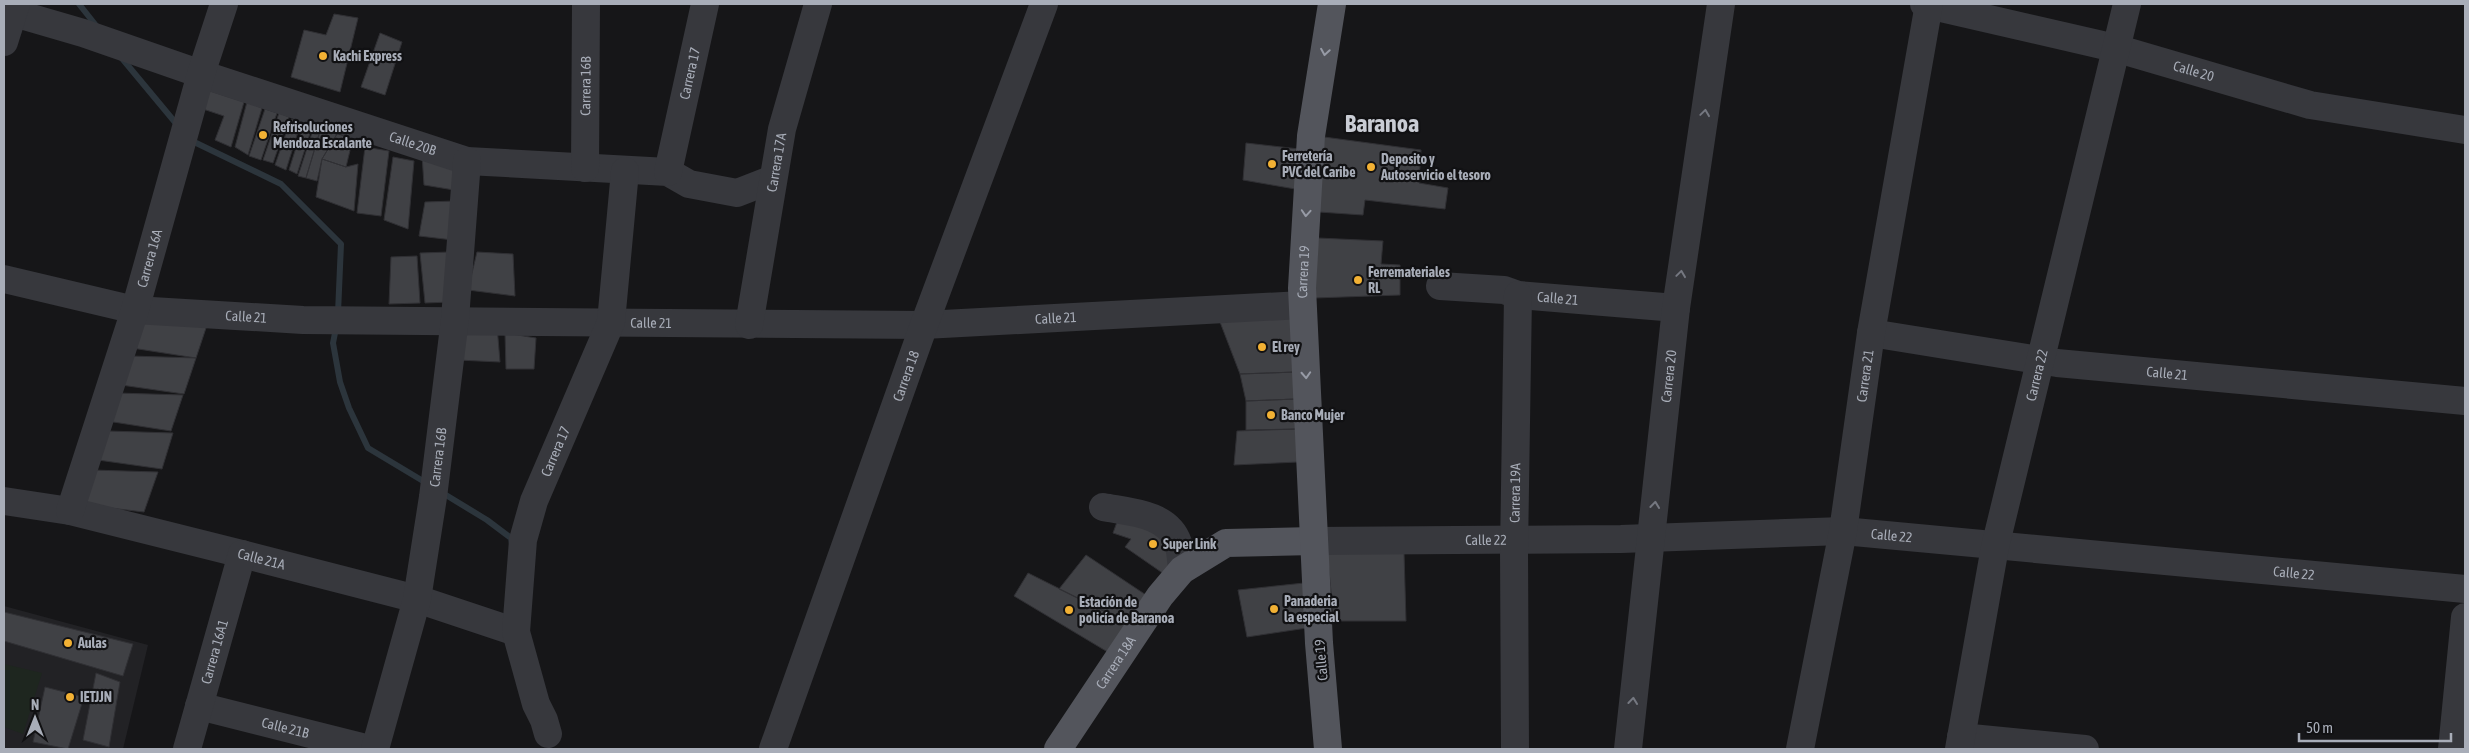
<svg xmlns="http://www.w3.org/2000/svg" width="2469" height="753" font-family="'Asap Condensed',sans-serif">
	<rect width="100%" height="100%" fill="#161618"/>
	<path fill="#222225" d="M 4,606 L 148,645 L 123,749 L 4,749 Z"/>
	<path fill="#1e261f" d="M 4,664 L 42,673 L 23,734 L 4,727 Z"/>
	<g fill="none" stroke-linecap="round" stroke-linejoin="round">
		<path stroke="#2c353c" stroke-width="6" d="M 79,4 L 98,28
			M 120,56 L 179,127
			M 190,140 L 281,184 L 341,244 L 338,313
			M 336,328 L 333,343 L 340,382 L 349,408 L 368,448 L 428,484
			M 441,492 L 487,520 L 511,538 L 512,544"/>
	</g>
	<path fill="#404145" stroke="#303034" d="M 334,14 L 358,18 L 340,92 L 291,77 L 304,30 L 326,35 Z
		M 380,33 L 402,42 L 385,95 L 361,87 Z
		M 204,89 L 244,102 L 231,147 L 215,140 L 224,116 L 200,108 Z
		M 247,102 L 262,108 L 248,155 L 235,147 Z
		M 265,109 L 277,113 L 261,160 L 249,156 Z
		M 279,113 L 289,117 L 273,163 L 263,160 Z
		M 291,119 L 301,122 L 286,170 L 275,165 Z
		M 304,122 L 312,127 L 297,174 L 289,170 Z
		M 313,130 L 320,131 L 306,178 L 298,176 Z
		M 320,131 L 337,134 L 322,159 L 317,181 L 306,178 Z
		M 337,134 L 353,138 L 346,167 L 322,159 Z
		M 1324,137 L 1421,150 L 1419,183 L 1448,188 L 1445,209 L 1365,200 L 1363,215 L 1319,212 Z
		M 1246,143 L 1299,149 L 1301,190 L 1243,180 Z
		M 365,147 L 389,151 L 381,216 L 357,213 Z
		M 422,155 L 461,163 L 460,191 L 424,185 Z
		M 393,157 L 414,161 L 408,229 L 384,220 Z
		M 322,159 L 346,167 L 358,164 L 354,211 L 316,197 Z
		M 455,201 L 453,240 L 419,236 L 425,202 Z
		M 1318,238 L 1383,241 L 1381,264 L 1400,265 L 1400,295 L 1314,298 Z
		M 450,252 L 450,302 L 425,303 L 420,253 Z
		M 477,252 L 513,254 L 515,296 L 468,290 Z
		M 417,256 L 420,303 L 389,304 L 391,257 Z
		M 1294,317 L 1296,372 L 1240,374 L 1220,322 Z
		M 142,320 L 208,322 L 196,358 L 132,348 Z
		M 497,326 L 500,362 L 458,360 L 464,328 Z
		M 505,333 L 536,338 L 534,369 L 506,369 Z
		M 130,356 L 196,358 L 184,394 L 121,385 Z
		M 1296,372 L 1296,399 L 1246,401 L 1240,374 Z
		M 117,393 L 183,395 L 171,431 L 107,421 Z
		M 1296,399 L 1297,429 L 1246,430 L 1246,401 Z
		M 1297,429 L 1298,462 L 1234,465 L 1237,431 Z
		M 108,431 L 173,433 L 162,469 L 98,460 Z
		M 92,470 L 158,472 L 144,512 L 85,505 Z
		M 1121,511 L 1178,541 L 1171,564 L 1164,574 L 1125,547 L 1131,539 L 1113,533 Z
		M 1327,552 L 1404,553 L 1406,621 L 1334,621 Z
		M 1086,555 L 1149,597 L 1130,624 L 1059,589 Z
		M 1028,573 L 1130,624 L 1111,654 L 1014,596 Z
		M 1304,583 L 1307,628 L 1247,637 L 1238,590 Z
		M 4,612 L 133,644 L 123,676 L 4,641 Z
		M 96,673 L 120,682 L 109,747 L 83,740 Z
		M 45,687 L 84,697 L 68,749 L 33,742 Z"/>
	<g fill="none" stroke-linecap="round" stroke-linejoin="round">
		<g stroke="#37383d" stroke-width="28">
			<path id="s1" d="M 1924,4 L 2115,48 L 2310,105 L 2465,130"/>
			<path id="s2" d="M 4,10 L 83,33 L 201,74 L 467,161 L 668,172 L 689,184 L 737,193 L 773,179"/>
			<path d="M 4,42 L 16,4"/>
			<path id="s3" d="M 585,168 L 586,4"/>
			<path id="s4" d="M 668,172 L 705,4"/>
			<path id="s5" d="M 4,279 L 135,310 L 303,320 L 924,325 L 1302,305"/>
			<path id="s6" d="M 1440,286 L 1504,290 L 1518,295 L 1676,308"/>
			<path id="s7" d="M 749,325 L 782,129 L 818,4"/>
			<path id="s8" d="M 1871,333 L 2057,363 L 2465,401"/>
			<path id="s9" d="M 4,501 L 70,511 L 242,554 L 417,599 L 516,632"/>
			<path d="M 1103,507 C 1129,512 1168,513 1178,543 C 1181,551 1181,562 1182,570"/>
			<path id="s10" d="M 70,511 L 135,310 L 201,74 L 224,4"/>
			<path id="s11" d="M 1314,541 L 1621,539 L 1843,531 L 2465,589"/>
			<path id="s12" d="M 199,706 L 370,749"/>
			<path id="s13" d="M 548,734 L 544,720 L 536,704 L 516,632 L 523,540 L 534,501 L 611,322 L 625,171"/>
			<path d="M 1961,737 L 2085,749"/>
			<path id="s14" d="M 187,749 L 242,554"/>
			<path id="s15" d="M 375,749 L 417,599 L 433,497 L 455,319 L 467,161"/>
			<path id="s16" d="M 773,749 L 924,325 L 1044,4"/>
			<path id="s17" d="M 1515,749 L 1514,551 L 1518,295"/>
			<path id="s18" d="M 1628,749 L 1676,308 L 1721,4"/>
			<path id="s19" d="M 1800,749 L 1843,531 L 1871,333 L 1929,4"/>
			<path id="s20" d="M 1959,749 L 1995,547 L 2127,4"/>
			<path d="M 2452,749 L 2465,617"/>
		</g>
		<g stroke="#53555c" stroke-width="28">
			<path id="s21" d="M 1058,749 L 1160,596 L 1182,570 L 1226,543 L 1314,541"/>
			<path id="s22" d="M 1328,749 L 1319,643 L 1302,288 L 1311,136 L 1332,4"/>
		</g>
	</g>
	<defs><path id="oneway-chevron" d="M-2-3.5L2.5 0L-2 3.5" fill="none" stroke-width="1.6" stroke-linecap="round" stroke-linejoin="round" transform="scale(1.25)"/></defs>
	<g stroke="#979ba6">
		<use href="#oneway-chevron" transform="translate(1325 52) rotate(99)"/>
		<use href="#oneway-chevron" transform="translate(1306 213) rotate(94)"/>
		<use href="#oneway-chevron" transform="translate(1306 375) rotate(87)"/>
	</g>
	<g stroke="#757881">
		<use href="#oneway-chevron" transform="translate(1705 113) rotate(-82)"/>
		<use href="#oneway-chevron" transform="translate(1681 274) rotate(-82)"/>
		<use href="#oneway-chevron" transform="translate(1655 505) rotate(-84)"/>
		<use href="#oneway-chevron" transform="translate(1633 701) rotate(-84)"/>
	</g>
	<g fill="#f2b134" stroke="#111113" stroke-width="2">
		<circle cx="323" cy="56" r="5"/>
		<circle cx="263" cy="135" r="5"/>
		<circle cx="1272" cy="164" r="5"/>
		<circle cx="1371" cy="167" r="5"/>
		<circle cx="1358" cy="280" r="5"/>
		<circle cx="1262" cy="347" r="5"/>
		<circle cx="1271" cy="415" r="5"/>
		<circle cx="1153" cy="544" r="5"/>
		<circle cx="1274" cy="609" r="5"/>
		<circle cx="1069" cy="610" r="5"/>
		<circle cx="68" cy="643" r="5"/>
		<circle cx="70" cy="697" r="5"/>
	</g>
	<g text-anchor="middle" stroke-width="4.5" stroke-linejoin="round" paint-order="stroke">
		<g font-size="14" font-weight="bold" fill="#a8adb8" stroke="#111113" text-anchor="start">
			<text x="333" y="61">Kachi Express</text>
			<text x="273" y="132">Refrisoluciones<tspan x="273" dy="16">Mendoza Escalante</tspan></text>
			<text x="1282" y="161">Ferretería<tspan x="1282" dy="16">PVC del Caribe</tspan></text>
			<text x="1381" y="164">Deposito y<tspan x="1381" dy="16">Autoservicio el tesoro</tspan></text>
			<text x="1368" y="277">Ferremateriales<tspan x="1368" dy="16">RL</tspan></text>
			<text x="1272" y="352">El rey</text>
			<text x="1281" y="420">Banco Mujer</text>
			<text x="1163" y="549">Super Link</text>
			<text x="1284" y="606">Panaderia<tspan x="1284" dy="16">la especial</tspan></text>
			<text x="1079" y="607">Estación de<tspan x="1079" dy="16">policía de Baranoa</tspan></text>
			<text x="78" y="648">Aulas</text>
			<text x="80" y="702">IETJJN</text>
		</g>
		<g font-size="14" fill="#a8adb8" stroke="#111113">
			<text dy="5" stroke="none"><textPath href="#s1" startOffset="278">Calle 20</textPath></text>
			<text dy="5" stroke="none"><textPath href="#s4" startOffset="101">Carrera 17</textPath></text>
			<text dy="5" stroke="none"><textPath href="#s3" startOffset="82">Carrera 16B</textPath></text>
			<text dy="5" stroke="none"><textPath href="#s2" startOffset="430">Calle 20B</textPath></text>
			<text dy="5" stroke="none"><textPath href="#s7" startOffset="165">Carrera 17A</textPath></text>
			<text dy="5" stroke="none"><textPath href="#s10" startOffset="265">Carrera 16A</textPath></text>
			<text dy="5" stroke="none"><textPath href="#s22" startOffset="478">Carrera 19</textPath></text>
			<text dy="5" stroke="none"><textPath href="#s6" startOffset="119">Calle 21</textPath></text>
			<text dy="5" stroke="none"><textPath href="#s5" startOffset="246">Calle 21</textPath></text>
			<text dy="5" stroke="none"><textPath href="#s5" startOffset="1056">Calle 21</textPath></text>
			<text dy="5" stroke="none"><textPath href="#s5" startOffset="651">Calle 21</textPath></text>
			<text dy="5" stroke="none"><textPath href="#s8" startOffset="299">Calle 21</textPath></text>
			<text dy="5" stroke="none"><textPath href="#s20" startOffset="382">Carrera 22</textPath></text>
			<text dy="5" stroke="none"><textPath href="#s16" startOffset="396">Carrera 18</textPath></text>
			<text dy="5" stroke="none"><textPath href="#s18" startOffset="375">Carrera 20</textPath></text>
			<text dy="5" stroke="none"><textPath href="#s19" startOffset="379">Carrera 21</textPath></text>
			<text dy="5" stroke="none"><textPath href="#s13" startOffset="294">Carrera 17</textPath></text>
			<text dy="5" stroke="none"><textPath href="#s15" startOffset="299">Carrera 16B</textPath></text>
			<text dy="5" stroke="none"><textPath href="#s17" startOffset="256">Carrera 19A</textPath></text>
			<text dy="5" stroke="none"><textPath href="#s11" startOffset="578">Calle 22</textPath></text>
			<text dy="5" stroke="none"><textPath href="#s11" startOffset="172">Calle 22</textPath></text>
			<text dy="5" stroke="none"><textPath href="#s9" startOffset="264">Calle 21A</textPath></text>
			<text dy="5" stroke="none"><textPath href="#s11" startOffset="982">Calle 22</textPath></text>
			<text dy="5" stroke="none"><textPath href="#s14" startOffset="101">Carrera 16A1</textPath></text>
			<text transform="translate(1321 660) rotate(-95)" y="5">Calle 19</text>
			<text dy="5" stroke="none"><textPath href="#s21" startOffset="104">Carrera 18A</textPath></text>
			<text dy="5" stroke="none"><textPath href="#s12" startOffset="89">Calle 21B</textPath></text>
		</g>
		<g font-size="24" font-weight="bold" fill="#c9ccd4" stroke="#111113">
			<text x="1382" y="132">Baranoa</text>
		</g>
	</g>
	<rect width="2469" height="753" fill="none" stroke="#a8adb8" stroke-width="10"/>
	<g transform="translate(35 718)" stroke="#111113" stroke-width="4" paint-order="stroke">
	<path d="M0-4L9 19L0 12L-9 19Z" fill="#a8adb8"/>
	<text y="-8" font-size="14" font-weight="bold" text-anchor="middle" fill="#a8adb8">N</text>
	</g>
	<path d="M2299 733v8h152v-8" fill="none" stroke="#a8adb8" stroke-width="2.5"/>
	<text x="2306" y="733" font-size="15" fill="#a8adb8" stroke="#111113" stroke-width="4" paint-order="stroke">50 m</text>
</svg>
